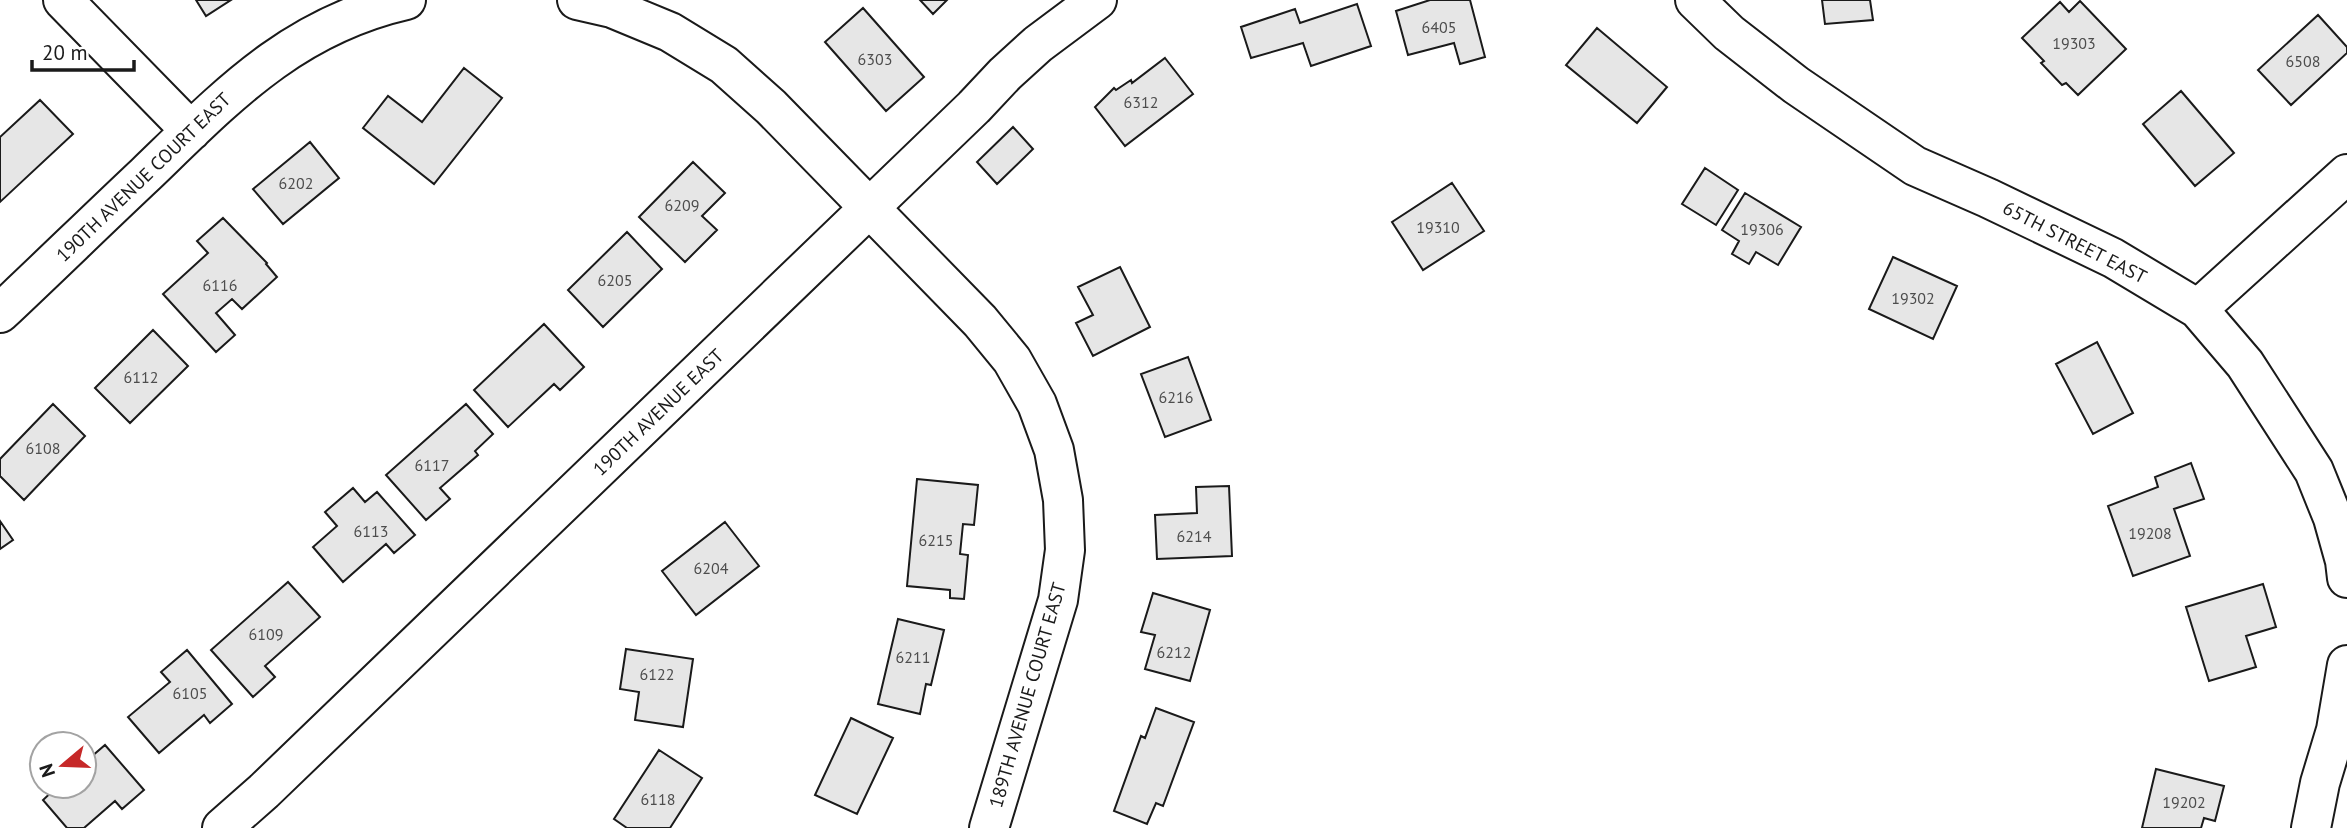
<svg xmlns="http://www.w3.org/2000/svg" width="2347" height="828" font-family="'PT Sans',sans-serif">
	<rect width="100%" height="100%" fill="#fff"/>
	<path fill="#e6e6e6" stroke="#1a1a1a" stroke-width="2" d="M 196,0 L 231,0 L 206,16 Z
		M 920,0 L 947,0 L 933,14 Z
		M 1430,0 L 1470,0 L 1485,57 L 1460,64 L 1454,43 L 1408,55 L 1396,11 Z
		M 1822,0 L 1870,0 L 1873,20 L 1825,24 Z
		M 2080,1 L 2126,49 L 2078,95 L 2066,83 L 2062,85 L 2041,63 L 2044,61 L 2022,38 L 2060,2 L 2069,12 Z
		M 1357,4 L 1371,46 L 1311,66 L 1303,43 L 1251,58 L 1241,27 L 1295,9 L 1300,23 Z
		M 863,8 L 924,77 L 886,111 L 825,42 Z
		M 2318,15 L 2347,47 L 2347,53 L 2291,105 L 2258,70 Z
		M 1597,28 L 1667,87 L 1637,123 L 1566,65 Z
		M 1165,58 L 1193,94 L 1125,146 L 1095,107 L 1114,88 L 1116,90 L 1131,80 L 1132,83 Z
		M 464,68 L 502,98 L 434,184 L 363,128 L 388,96 L 422,122 Z
		M 2181,91 L 2234,153 L 2195,186 L 2143,124 Z
		M 40,100 L 73,134 L 0,202 L 0,137 Z
		M 1013,127 L 1033,149 L 997,184 L 977,162 Z
		M 310,142 L 339,178 L 283,224 L 253,189 Z
		M 693,162 L 725,193 L 702,216 L 717,230 L 685,262 L 639,217 Z
		M 1705,168 L 1738,190 L 1716,225 L 1682,204 Z
		M 1452,183 L 1484,231 L 1423,270 L 1392,222 Z
		M 1745,193 L 1801,227 L 1778,265 L 1756,252 L 1749,264 L 1732,254 L 1739,241 L 1722,230 Z
		M 223,218 L 267,263 L 266,264 L 277,277 L 242,309 L 232,299 L 216,313 L 235,335 L 216,352 L 163,294 L 208,253 L 197,241 Z
		M 627,232 L 662,269 L 603,327 L 568,290 Z
		M 1893,257 L 1957,286 L 1933,339 L 1869,309 Z
		M 1120,267 L 1150,327 L 1093,356 L 1076,323 L 1093,315 L 1078,287 Z
		M 544,324 L 584,367 L 560,390 L 554,384 L 508,427 L 474,390 Z
		M 153,330 L 188,366 L 130,423 L 95,388 Z
		M 2097,342 L 2133,413 L 2093,434 L 2056,364 Z
		M 1188,357 L 1211,420 L 1165,437 L 1141,374 Z
		M 53,404 L 85,436 L 24,500 L 0,476 L 0,459 Z
		M 466,404 L 493,434 L 475,451 L 478,455 L 440,488 L 450,499 L 426,520 L 386,475 Z
		M 2191,463 L 2204,499 L 2174,509 L 2190,556 L 2133,576 L 2108,506 L 2158,487 L 2155,477 Z
		M 917,479 L 978,485 L 974,525 L 963,524 L 960,554 L 968,555 L 964,599 L 950,598 L 950,590 L 907,586 Z
		M 1229,486 L 1232,556 L 1157,559 L 1155,515 L 1197,513 L 1196,487 Z
		M 353,488 L 365,502 L 377,492 L 415,535 L 394,553 L 386,544 L 343,582 L 313,547 L 337,526 L 325,512 Z
		M 0,521 L 13,540 L 0,549 Z
		M 725,522 L 759,566 L 696,615 L 662,571 Z
		M 288,582 L 320,617 L 265,666 L 275,677 L 253,697 L 211,650 Z
		M 2263,584 L 2276,627 L 2246,636 L 2256,667 L 2209,681 L 2186,607 Z
		M 1153,593 L 1210,610 L 1190,681 L 1145,669 L 1155,635 L 1141,632 Z
		M 898,619 L 944,630 L 931,685 L 926,684 L 920,714 L 878,704 Z
		M 626,649 L 693,659 L 683,727 L 635,720 L 639,692 L 620,689 Z
		M 187,650 L 232,704 L 210,723 L 204,715 L 159,753 L 128,717 L 170,682 L 161,672 Z
		M 1156,708 L 1194,722 L 1163,806 L 1156,803 L 1147,824 L 1114,811 L 1141,736 L 1145,738 Z
		M 851,718 L 893,738 L 857,814 L 815,795 Z
		M 105,745 L 144,790 L 122,809 L 115,801 L 84,828 L 67,828 L 43,800 L 58,786 L 84,786 L 84,763 Z
		M 659,750 L 702,778 L 670,828 L 627,828 L 614,819 Z
		M 2156,769 L 2224,786 L 2215,821 L 2204,818 L 2201,828 L 2142,828 Z"/>
	<g fill="none" stroke-linecap="round" stroke-linejoin="round">
		<g stroke="#1a1a1a" stroke-width="42">
			<path id="minor" d="M 63,0 L 191,131
				M 577,0 L 612,8 L 670,32 L 724,65 L 771,107 L 980,321 L 1012,360 L 1037,404 L 1054,450 L 1063,500 L 1065,550 L 1058,600 L 989,828
				M 1695,0 L 1729,33 L 1796,85 L 1915,166 L 1988,198 L 2113,258 L 2198,309 L 2245,364 L 2314,471 L 2333,518 L 2345,561 L 2347,578
				M 2198,309 L 2347,174
				M 0,313 C 49,267 97,220 146,174 C 227,96 292,26 406,0
				M 222,828 L 264,791 L 974,107 L 1005,74 L 1038,44 L 1097,0
				M 2311,828 L 2320,783 L 2336,730 L 2347,665"/>
		</g>
		<use href="#minor" stroke="#fff" stroke-width="38"/>
	</g>
	<g text-anchor="middle" stroke-width="5" stroke-linejoin="round" paint-order="stroke">
		<g font-size="16" fill="#4d4d4d">
			<text x="1439" y="33">6405</text>
			<text x="2074" y="49">19303</text>
			<text x="875" y="65">6303</text>
			<text x="2303" y="67">6508</text>
			<text x="1141" y="108">6312</text>
			<text x="296" y="189">6202</text>
			<text x="682" y="211">6209</text>
			<text x="1438" y="233">19310</text>
			<text x="1762" y="235">19306</text>
			<text x="615" y="286">6205</text>
			<text x="220" y="291">6116</text>
			<text x="1913" y="304">19302</text>
			<text x="141" y="383">6112</text>
			<text x="1176" y="403">6216</text>
			<text x="43" y="454">6108</text>
			<text x="432" y="471">6117</text>
			<text x="371" y="537">6113</text>
			<text x="2150" y="539">19208</text>
			<text x="1194" y="542">6214</text>
			<text x="936" y="546">6215</text>
			<text x="711" y="574">6204</text>
			<text x="266" y="640">6109</text>
			<text x="1174" y="658">6212</text>
			<text x="913" y="663">6211</text>
			<text x="657" y="680">6122</text>
			<text x="190" y="699">6105</text>
			<text x="658" y="805">6118</text>
			<text x="2184" y="808">19202</text>
		</g>
		<g font-size="19" fill="#1a1a1a" stroke="#fff">
			<text transform="translate(143 177) rotate(-44)" y="7">190TH AVENUE COURT EAST</text>
			<text transform="translate(2075 242) rotate(27)" y="7">65TH STREET EAST</text>
			<text transform="translate(658 412) rotate(-44)" y="7">190TH AVENUE EAST</text>
			<text transform="translate(1027 695) rotate(-74)" y="7">189TH AVENUE COURT EAST</text>
		</g>
	</g>
	<g transform="translate(63 765) rotate(251)"><circle r="33" fill="#ffffff" stroke="#a3a3a3" stroke-width="2"/>
	<path d="M0-5L12 26L0 18L-12 26Z" fill="#c62828"/>
	<text y="-10" font-size="19" font-weight="bold" text-anchor="middle" fill="#1a1a1a">N</text>
	</g>
	<path d="M32 60v10h102v-10" fill="none" stroke="#1a1a1a" stroke-width="3.5"/>
	<text x="42" y="60" font-size="21" fill="#1a1a1a" stroke="#ffffff" stroke-width="5" paint-order="stroke">20 m</text>
</svg>
